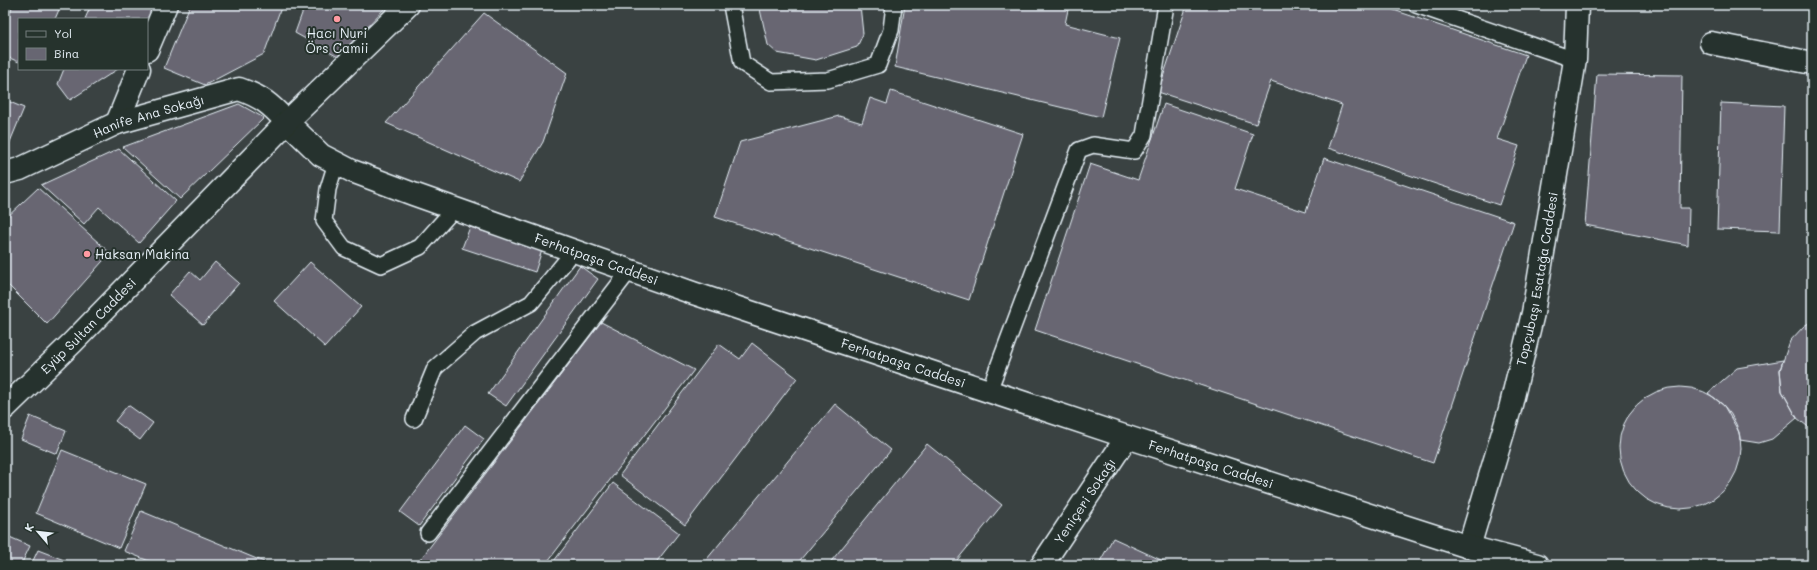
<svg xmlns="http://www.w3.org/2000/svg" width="1817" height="570" font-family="Mali,sans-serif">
	<rect width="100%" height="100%" fill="#3a4242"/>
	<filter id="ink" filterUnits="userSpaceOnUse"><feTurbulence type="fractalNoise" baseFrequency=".025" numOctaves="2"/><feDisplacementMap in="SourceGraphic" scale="8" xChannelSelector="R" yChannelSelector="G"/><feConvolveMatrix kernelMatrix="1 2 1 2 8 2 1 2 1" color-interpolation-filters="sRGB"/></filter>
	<g filter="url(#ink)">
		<path fill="#676672" stroke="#e8f1f8" d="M 13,5 L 61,5 L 55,19 L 19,19 L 19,62 L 5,56 L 5,25 Z
			M 91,5 L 156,5 L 147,25 L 147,19 L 85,19 Z
			M 190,5 L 282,5 L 264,54 L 205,85 L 164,68 Z
			M 305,5 L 388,5 L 338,57 L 295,33 Z
			M 759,5 L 860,5 L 863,34 L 857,47 L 816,60 L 777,53 L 768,45 Z
			M 905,5 L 1069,5 L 1065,24 L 1120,38 L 1101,117 L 895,67 Z
			M 1187,5 L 1379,5 L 1526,55 L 1497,139 L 1519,146 L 1499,205 L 1328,148 L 1342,105 L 1271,81 L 1256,124 L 1158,92 Z
			M 484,13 L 567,73 L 543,142 L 519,182 L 386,123 Z
			M 64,69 L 118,69 L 70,100 L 58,84 Z
			M 1597,74 L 1682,75 L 1680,208 L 1689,208 L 1688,245 L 1585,225 Z
			M 891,91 L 1023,134 L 969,300 L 715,217 L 740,142 L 839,116 L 862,123 L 870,98 L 887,104 Z
			M 5,100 L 24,108 L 5,154 Z
			M 1721,103 L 1784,106 L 1780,231 L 1717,229 Z
			M 239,104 L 264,118 L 180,199 L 123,147 Z
			M 1164,104 L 1253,134 L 1235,189 L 1306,212 L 1324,158 L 1514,222 L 1433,463 L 1035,330 L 1090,164 L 1138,180 Z
			M 119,149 L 176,201 L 139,243 L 99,207 L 84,224 L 41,185 Z
			M 38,188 L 110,253 L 47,324 L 5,282 L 5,219 Z
			M 470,227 L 542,250 L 535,272 L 462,248 Z
			M 215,262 L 239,283 L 203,325 L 169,295 L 190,271 L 200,280 Z
			M 310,262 L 361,307 L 325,347 L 274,301 Z
			M 580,266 L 598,279 L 506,406 L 488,394 Z
			M 1812,321 L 1812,430 L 1797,418 L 1782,391 L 1780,370 L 1790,341 L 1804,326 Z
			M 601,322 L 694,370 L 545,565 L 416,565 Z
			M 752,343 L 797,378 L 685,525 L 620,475 L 719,344 L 740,359 Z
			M 1783,360 L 1780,370 L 1782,391 L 1797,418 L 1772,439 L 1759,443 L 1740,440 L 1739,432 L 1724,406 L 1708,393 L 1737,368 Z
			M1619 448a61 61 0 1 1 122 0a61 61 0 1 1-122 0Z
			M 835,404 L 891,450 L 796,565 L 702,565 Z
			M 128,405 L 153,423 L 140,440 L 115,421 Z
			M 30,416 L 66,431 L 57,454 L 21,439 Z
			M 465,425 L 484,439 L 419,526 L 400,512 Z
			M 927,444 L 1002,505 L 953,565 L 828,565 Z
			M 62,450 L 146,484 L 119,548 L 36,513 Z
			M 613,483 L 679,533 L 654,565 L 551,565 Z
			M 141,511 L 264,562 L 263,565 L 159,565 L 124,551 Z
			M 5,535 L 30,546 L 21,565 L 5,565 Z
			M 1113,538 L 1172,565 L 1098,565 Z
			M 38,550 L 77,565 L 31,565 Z"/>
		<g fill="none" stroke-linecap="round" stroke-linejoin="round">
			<g stroke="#e8f1f8" stroke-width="18">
				<path id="service" d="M 731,5 L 742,63 L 771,82 L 828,80 L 878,65 L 891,30 L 894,5
					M 1416,5 L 1575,60
					M 336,163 L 328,189 L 324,221 L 344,248 L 381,265 L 420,247 L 454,209
					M 989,391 L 1079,150 L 1093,145 L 1134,151 L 1144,135 L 1166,5
					M 414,419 L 435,368 L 475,333 L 531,303 L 574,251
					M 428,533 L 630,270"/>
			</g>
			<g stroke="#e8f1f8" stroke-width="25">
				<g id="minor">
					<path d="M 1711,43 L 1812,63"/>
					<path d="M 147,50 L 166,5"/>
					<path d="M 117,123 L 139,69"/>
					<path id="s1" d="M 5,173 L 20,169 L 117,123 L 239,89 C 262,97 270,104 287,122"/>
					<path id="s2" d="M 1042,565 L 1127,437"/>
				</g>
			</g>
			<g stroke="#e8f1f8" stroke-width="25">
				<g id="tertiary">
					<path id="s3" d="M 1469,547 L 1510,409 L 1533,313 L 1575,60 L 1577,5"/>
				</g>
			</g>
			<g stroke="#e8f1f8" stroke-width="25">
				<g id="secondary">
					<path id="s4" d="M 287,122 L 321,155 L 352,171 L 413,194 L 693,293 L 1127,437 L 1469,547 L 1537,565"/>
					<path id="s5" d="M 5,408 L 73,342 L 287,122 L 408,5"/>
				</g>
			</g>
			<use href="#service" stroke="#26332d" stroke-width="15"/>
			<use href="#minor" stroke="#26332d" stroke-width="22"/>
			<use href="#tertiary" stroke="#26332d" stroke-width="22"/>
			<use href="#secondary" stroke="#26332d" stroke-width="22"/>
		</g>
	</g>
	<g fill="#ff9aa2" stroke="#26332d" stroke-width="1.5">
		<circle cx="337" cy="19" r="4"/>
		<circle cx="87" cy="254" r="4"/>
	</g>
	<g text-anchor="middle" stroke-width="4" stroke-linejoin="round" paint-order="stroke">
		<g font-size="13" fill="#e8f1f8" stroke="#26332d">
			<text x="337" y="38">Hacı Nuri<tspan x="337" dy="15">Örs Camii</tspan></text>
			<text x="95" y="259" text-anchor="start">Haksan Makina</text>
		</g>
		<g font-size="13" fill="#e8f1f8" stroke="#26332d">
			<text dy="5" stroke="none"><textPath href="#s1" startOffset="155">Hanife Ana Sokağı</textPath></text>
			<text dy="5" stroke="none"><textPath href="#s4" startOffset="342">Ferhatpaşa Caddesi</textPath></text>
			<text dy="5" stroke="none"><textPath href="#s3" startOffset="277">Topçubaşı Esatağa Caddesi</textPath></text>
			<text dy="5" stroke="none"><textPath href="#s5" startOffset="117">Eyüp Sultan Caddesi</textPath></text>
			<text dy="5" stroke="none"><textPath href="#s4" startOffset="666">Ferhatpaşa Caddesi</textPath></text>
			<text dy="5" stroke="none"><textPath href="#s4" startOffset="990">Ferhatpaşa Caddesi</textPath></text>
			<text dy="5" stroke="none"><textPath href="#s2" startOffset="77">Yeniçeri Sokağı</textPath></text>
		</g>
	</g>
	<rect width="1817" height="570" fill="none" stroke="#26332d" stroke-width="20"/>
	<rect x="10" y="10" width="1797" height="550" fill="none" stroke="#e8f1f8" stroke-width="1.5" filter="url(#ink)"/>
	<rect x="18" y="18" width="130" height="52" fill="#26332d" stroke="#747f7e"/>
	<rect x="26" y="31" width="20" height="6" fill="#26332d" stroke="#747f7e"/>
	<text x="54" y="38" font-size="12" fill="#e8f1f8">Yol</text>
	<rect x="26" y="48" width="20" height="12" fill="#676672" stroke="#747f7e"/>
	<text x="54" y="58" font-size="12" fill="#e8f1f8">Bina</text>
	<g transform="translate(38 532) rotate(298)" stroke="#26332d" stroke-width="3" paint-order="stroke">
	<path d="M0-3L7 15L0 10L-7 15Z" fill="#e8f1f8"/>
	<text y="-6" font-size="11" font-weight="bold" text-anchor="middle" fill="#e8f1f8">K</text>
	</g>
</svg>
